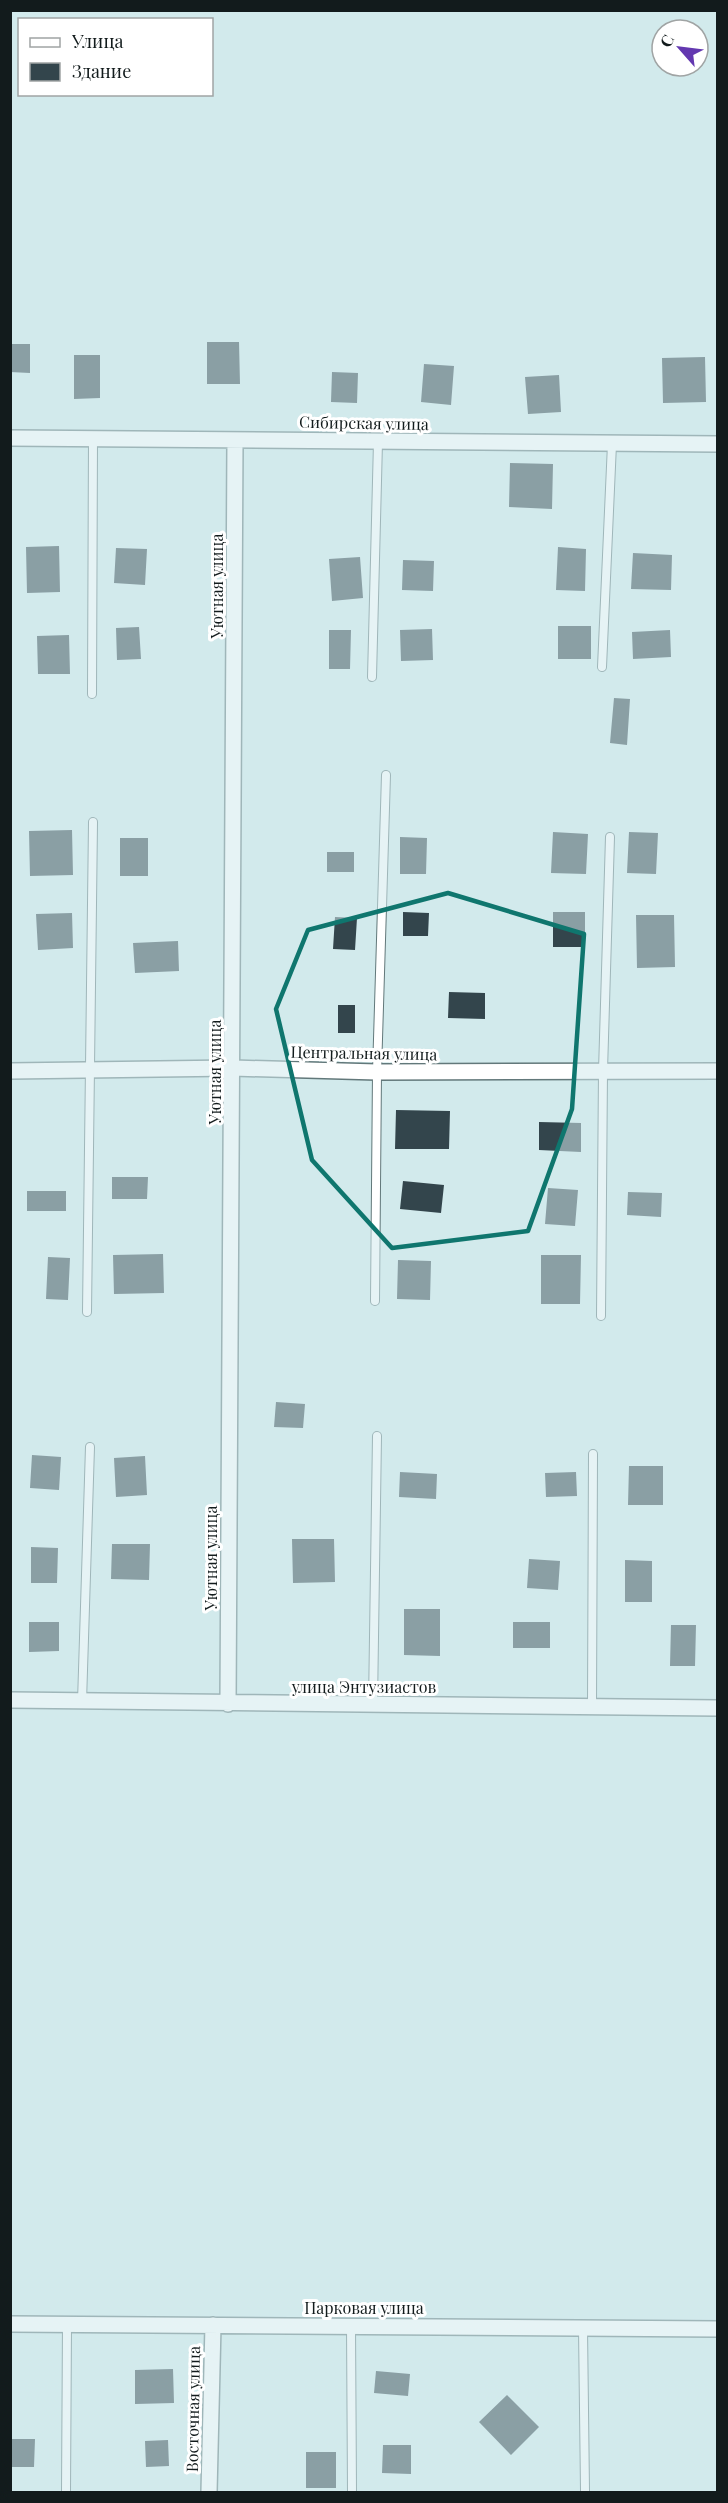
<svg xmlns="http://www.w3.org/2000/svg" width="728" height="2503" font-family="'Playfair Display',serif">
	<rect width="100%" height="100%" fill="#d2eaec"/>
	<path fill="#33454c" d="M 207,342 L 239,342 L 240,384 L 207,384 Z
		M 10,344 L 30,344 L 30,373 L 10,372 Z
		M 74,355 L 100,355 L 100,398 L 74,399 Z
		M 705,357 L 706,402 L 663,403 L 662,358 Z
		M 424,364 L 454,366 L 451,405 L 421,402 Z
		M 332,372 L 358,373 L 357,403 L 331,402 Z
		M 559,375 L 561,412 L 528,414 L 525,377 Z
		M 510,463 L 553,464 L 552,509 L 509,507 Z
		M 59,546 L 60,592 L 27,593 L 26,547 Z
		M 558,547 L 586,549 L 585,591 L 556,590 Z
		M 116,548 L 147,549 L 145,585 L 114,583 Z
		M 633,553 L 672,555 L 671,590 L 631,589 Z
		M 360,557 L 363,598 L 332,601 L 329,559 Z
		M 403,560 L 434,561 L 433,591 L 402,590 Z
		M 558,626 L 591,626 L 591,659 L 558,659 Z
		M 139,627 L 141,659 L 117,660 L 116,628 Z
		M 432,629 L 433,660 L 401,661 L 400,630 Z
		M 329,630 L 351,630 L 350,669 L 329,669 Z
		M 670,630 L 671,657 L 633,659 L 632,632 Z
		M 69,635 L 70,674 L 38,674 L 37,636 Z
		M 614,698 L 630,699 L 627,745 L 610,743 Z
		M 72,830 L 73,875 L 30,876 L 29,831 Z
		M 553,832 L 588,834 L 586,874 L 551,873 Z
		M 629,832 L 658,833 L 656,874 L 627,873 Z
		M 400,837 L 427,838 L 426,874 L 400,874 Z
		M 120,838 L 148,838 L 148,876 L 120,876 Z
		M 327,852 L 354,852 L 354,872 L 327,872 Z
		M 403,912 L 429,913 L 428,936 L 403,936 Z
		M 553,912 L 585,912 L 585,947 L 553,947 Z
		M 72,913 L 73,948 L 38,950 L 36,914 Z
		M 636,915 L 674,915 L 675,967 L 637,968 Z
		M 335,917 L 357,918 L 355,950 L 333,949 Z
		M 178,941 L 179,971 L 135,973 L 133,943 Z
		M 449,992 L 485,993 L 485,1019 L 448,1018 Z
		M 338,1005 L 355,1005 L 355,1033 L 338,1033 Z
		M 396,1110 L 450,1111 L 449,1149 L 395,1149 Z
		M 539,1122 L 581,1123 L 581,1152 L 539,1150 Z
		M 112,1177 L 148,1177 L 147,1199 L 112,1199 Z
		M 403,1181 L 444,1185 L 441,1213 L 400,1209 Z
		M 548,1188 L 578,1190 L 575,1226 L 545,1224 Z
		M 27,1191 L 66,1191 L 66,1211 L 27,1211 Z
		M 628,1192 L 662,1193 L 661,1217 L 627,1215 Z
		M 163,1254 L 164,1293 L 114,1294 L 113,1255 Z
		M 541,1255 L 581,1255 L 580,1304 L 541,1304 Z
		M 48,1257 L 70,1258 L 68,1300 L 46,1299 Z
		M 398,1260 L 431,1261 L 430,1300 L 397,1299 Z
		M 276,1402 L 305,1404 L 303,1428 L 274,1427 Z
		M 32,1455 L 61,1457 L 59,1490 L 30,1488 Z
		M 145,1456 L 147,1495 L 116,1497 L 114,1458 Z
		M 629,1466 L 663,1466 L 663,1505 L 628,1505 Z
		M 400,1472 L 437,1474 L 436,1499 L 399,1497 Z
		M 576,1472 L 577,1496 L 546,1497 L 545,1473 Z
		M 292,1539 L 334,1539 L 335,1582 L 293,1583 Z
		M 112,1544 L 150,1544 L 149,1580 L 111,1579 Z
		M 31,1547 L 58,1548 L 57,1583 L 31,1583 Z
		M 529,1559 L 560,1561 L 558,1590 L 527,1588 Z
		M 625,1560 L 652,1561 L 652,1602 L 625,1602 Z
		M 404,1609 L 440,1609 L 440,1656 L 404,1655 Z
		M 29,1622 L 59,1622 L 59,1651 L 29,1652 Z
		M 513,1622 L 550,1622 L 550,1648 L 513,1648 Z
		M 671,1625 L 696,1625 L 695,1666 L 670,1666 Z
		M 173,2369 L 174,2403 L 135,2404 L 135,2370 Z
		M 376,2371 L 410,2374 L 408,2396 L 374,2393 Z
		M 507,2395 L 539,2427 L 511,2455 L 479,2422 Z
		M 10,2439 L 35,2439 L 34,2467 L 10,2467 Z
		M 168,2440 L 169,2466 L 146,2467 L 145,2441 Z
		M 383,2445 L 411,2445 L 411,2474 L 382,2473 Z
		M 306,2452 L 336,2452 L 336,2488 L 306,2488 Z"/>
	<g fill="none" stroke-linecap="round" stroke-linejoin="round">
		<g stroke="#62787a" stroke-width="10">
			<path id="lane" d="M 602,667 L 612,444
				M 372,677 L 378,442
				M 92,694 L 93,438
				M 375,1301 L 377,1072 L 386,775
				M 87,1312 L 93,822
				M 601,1316 L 603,1071 L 610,837
				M 82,1702 L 90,1447
				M 373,1704 L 377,1436
				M 592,1707 L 593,1454
				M 351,2326 L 352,2492
				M 583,2328 L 585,2491
				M 66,2492 L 67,2324"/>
		</g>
		<g stroke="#62787a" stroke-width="18">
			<path id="street" d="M 10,438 L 718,444
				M 10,1071 L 233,1068 L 377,1072 L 718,1071
				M 10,1700 L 718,1708
				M 228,1704 L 235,440
				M 10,2324 L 718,2329
				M 209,2492 L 213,2325"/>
		</g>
		<use href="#lane" stroke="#fff" stroke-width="8"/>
		<use href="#street" stroke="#fff" stroke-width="15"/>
	</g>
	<path d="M0 0H728V2503H0ZM 448,893 L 584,934 L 572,1109 L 528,1231 L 392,1248 L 312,1160 L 276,1009 L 308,930 Z" fill="#d2eaec" fill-opacity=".55" fill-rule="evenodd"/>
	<path fill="none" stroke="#0f766e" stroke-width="4.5" stroke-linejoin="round" d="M 448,893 L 584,934 L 572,1109 L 528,1231 L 392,1248 L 312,1160 L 276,1009 L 308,930 Z"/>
	<g text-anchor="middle" stroke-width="6" stroke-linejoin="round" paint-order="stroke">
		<g font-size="16" fill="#121b1c" stroke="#fff">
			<text transform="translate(364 423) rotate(1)" y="6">Сибирская улица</text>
			<text transform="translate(217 586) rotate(-90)" y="6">Уютная улица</text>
			<text transform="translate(364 1053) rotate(1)" y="6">Центральная улица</text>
			<text transform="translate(215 1072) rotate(-90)" y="6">Уютная улица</text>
			<text transform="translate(211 1558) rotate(-90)" y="6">Уютная улица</text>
			<text x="364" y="1693">улица Энтузиастов</text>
			<text x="364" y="2314">Парковая улица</text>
			<text transform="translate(193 2409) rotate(-89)" y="6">Восточная улица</text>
		</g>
	</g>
	<rect width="728" height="2503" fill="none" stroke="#121b1c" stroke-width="24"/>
	<rect x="18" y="18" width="195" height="78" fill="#ffffff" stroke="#a0a4a4" stroke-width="1.5"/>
	<rect x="30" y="38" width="30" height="9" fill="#ffffff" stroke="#a0a4a4" stroke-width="1.5"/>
	<text x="72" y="48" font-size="18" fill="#121b1c">Улица</text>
	<rect x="30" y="63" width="30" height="18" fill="#33454c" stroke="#a0a4a4" stroke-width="1.5"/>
	<text x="72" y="78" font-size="18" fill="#121b1c">Здание</text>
	<g transform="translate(680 48) rotate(298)"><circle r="28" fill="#ffffff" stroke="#a0a4a4" stroke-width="1.5"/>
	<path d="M0-4.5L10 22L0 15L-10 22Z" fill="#6338b0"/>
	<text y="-9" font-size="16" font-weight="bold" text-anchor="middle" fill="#121b1c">С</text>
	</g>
</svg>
